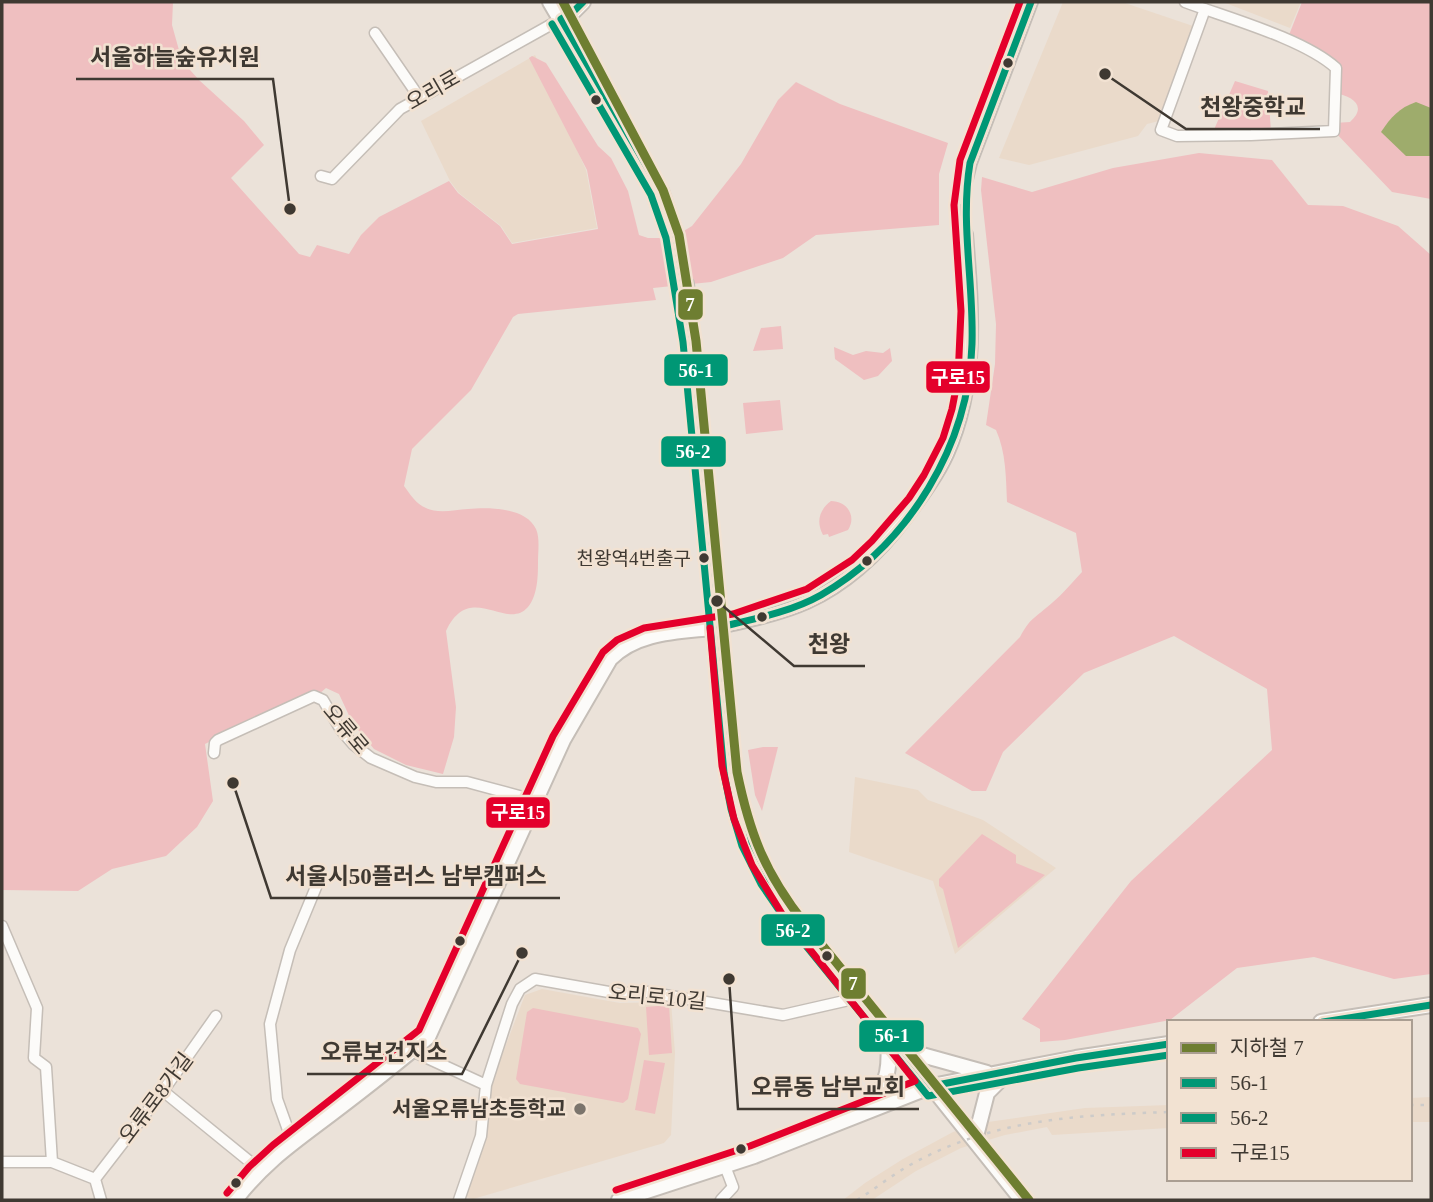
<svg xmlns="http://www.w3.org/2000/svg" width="1433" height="1202" font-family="'Times New Roman','Noto Sans KR',serif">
	<rect width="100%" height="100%" fill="#ebe2d9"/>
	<path fill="#eadaca" d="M 1063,2 L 1122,2 L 1193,26 L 1159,121 L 1147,124 L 1138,136 L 1029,165 L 999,158 Z
		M 1223,2 L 1301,2 L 1290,28 Z
		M 535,55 L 586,170 L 597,228 L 512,243 L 501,226 L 459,193 L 450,181 L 421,121 Z
		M 855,777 L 918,790 L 928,800 L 983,820 L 1056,868 L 955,954 L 933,881 L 849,852 Z
		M 542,989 L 620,1003 L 671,1002 L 675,1053 L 671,1135 L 664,1143 L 473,1199 L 466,1197 L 483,1134 L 491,1084 L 525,995 Z
		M 1431,1097 L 1431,1122 L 1410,1122 L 1410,1098 Z
		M 1169,1105 L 1169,1128 L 1052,1135 L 1047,1127 L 1005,1135 L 961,1148 L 916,1171 L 872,1200 L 843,1200 L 865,1183 L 903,1159 L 953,1132 L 988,1122 L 1085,1108 Z"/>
	<path fill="#efbfc0" d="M 2,2 L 173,2 L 172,25 L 182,61 L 199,80 L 244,121 L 264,145 L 231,178 L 299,254 L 310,257 L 317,245 L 349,254 L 361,235 L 379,217 L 449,181 L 458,193 L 500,226 L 512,244 L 598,229 L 587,170 L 529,58 L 532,56 L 546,63 L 598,146 L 611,158 L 628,191 L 639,235 L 648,238 L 665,238 L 677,235 L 692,226 L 741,164 L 778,100 L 796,82 L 840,104 L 948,143 L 939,174 L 939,225 L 816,235 L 783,258 L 711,282 L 653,288 L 656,300 L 518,314 L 513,317 L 471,390 L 412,449 L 404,486 C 410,494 416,504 426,508 C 438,514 454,510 468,509 C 488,507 526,507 536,529 C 540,538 538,551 538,561 C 538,575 538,595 528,607 C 506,632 470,580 446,631 L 456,707 L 454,737 L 443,774 L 406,765 L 374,749 L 353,724 L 339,694 L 326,688 L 319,694 L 313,690 L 205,744 L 213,801 L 197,827 L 166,856 L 112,869 L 78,891 L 2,890 Z
		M 1302,2 L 1431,2 L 1431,199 L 1392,192 L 1334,131 L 1334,123 L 1350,122 C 1368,106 1352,96 1335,93 L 1336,69 L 1287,40 Z
		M 1235,81 L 1268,91 L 1271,131 L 1213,132 Z
		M 1199,153 L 1272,160 L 1308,205 L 1343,206 L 1398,226 L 1431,255 L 1431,974 L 1394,979 L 1314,957 L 1237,968 L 1170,1020 L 1065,1040 L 1040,1042 L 1040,1029 L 1022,1019 L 1131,881 L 1272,750 L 1267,689 L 1174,636 L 1084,673 L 1003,752 L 986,791 L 972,791 L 905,753 L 1020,637 C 1030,619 1032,620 1046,608 C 1059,598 1071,584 1082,572 L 1076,533 L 1007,502 C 1006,478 1006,452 996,430 L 986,425 L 995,364 L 996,324 L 981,190 L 982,177 L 1032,192 L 1113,168 Z
		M 781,326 L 783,349 L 753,351 L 761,328 Z
		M 834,347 L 853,355 L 866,351 L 883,353 L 890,348 L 892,361 L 878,376 L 864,380 L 835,359 Z
		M 780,400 L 783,430 L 746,434 L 743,403 Z
		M 831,501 C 847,501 857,516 848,530 L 829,537 L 828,534 L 823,535 C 816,522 819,510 831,501 Z
		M 763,747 L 778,747 L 762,811 L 755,795 L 748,750 Z
		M 982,834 L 1016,855 L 1016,863 L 1045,875 L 958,948 L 943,889 L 939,886 L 939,879 Z
		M 669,1005 L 672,1053 L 649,1055 L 646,1007 Z
		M 533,1008 L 638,1028 L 641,1034 L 628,1099 L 623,1103 L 520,1084 L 516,1079 L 527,1012 Z
		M 644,1060 L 665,1063 L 655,1114 L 635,1110 Z"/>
	<path fill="#9eac6c" d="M 1416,102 L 1431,108 L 1431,156 L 1406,156 L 1381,132 C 1391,117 1399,108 1416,102 Z"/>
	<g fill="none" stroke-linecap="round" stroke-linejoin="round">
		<path stroke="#c9c0b8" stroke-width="12" stroke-dasharray="12 6" stroke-linecap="butt" d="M 966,234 L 966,179"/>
		<path stroke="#c9c0b8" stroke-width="14" stroke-dasharray="14 7" stroke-linecap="butt" d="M 676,235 L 686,284"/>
		<g stroke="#c5beb7" stroke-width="13">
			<path id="minor" d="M 1185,2 C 1228,18 1304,39 1336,68 L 1334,131 L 1251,135 L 1177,136 L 1161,130 L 1205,9
				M 375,33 L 419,97
				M 321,176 L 332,179 L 400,109 L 561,19
				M 214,753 L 215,743 L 218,740 L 314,696 L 323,700 L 341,730 L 353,744 L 371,758 L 415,777 L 436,782 L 467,782 L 534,800
				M 2,926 L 37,1008 L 34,1058 L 46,1067 L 52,1162
				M 412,1051 L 486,1085
				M 163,1091 L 260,1170
				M 292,1141 L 277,1099 L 270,1024 L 290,950 L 321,875
				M 2,1162 L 52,1162 L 95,1179 L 101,1200
				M 95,1179 L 163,1091 L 216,1016
				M 459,1200 L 481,1136 L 486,1085 L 512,1004 L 520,989 L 535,979 L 620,994 L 641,991 L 783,1015 L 862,997
				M 721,1200 L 733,1187 L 725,1166"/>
		</g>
		<g stroke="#c5beb7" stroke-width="16">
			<path id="tertiary" d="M 966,179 L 970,163 L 1031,2
				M 720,627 C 749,620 780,614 807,602 C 847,584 881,551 907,516 C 921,497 937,476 947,454 C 979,383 972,308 966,234"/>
		</g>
		<g stroke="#c5beb7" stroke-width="18">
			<path id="secondary" d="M 550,2 L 661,191 L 676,235
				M 561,19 L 573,12 L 583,2
				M 686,284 L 734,772 C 741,809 751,847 770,880 C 778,893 789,906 798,919 L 1022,1200
				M 1321,1022 L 1431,1005
				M 904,1050 L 987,1073
				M 869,1110 C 889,1082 891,1065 887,1031
				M 975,1140 L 987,1093 L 1008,1072
				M 235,1200 C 264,1162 294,1142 331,1114 C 364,1089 396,1064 428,1037 L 563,740 L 610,659 C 638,630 682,632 720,627
				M 619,1200 L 754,1156 L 932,1086 L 1076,1058 L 1169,1044"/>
		</g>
		<use href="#minor" stroke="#fcfbf9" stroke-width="10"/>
		<use href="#tertiary" stroke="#fcfbf9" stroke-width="12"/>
		<use href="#secondary" stroke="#fcfbf9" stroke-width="14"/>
		<path stroke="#cdcbc9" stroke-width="2.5" stroke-dasharray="3.5 7" stroke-linecap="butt" d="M 1410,1105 L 1431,1105
			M 857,1200 C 875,1189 892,1175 910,1165 C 992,1119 1078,1115 1169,1112"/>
		<g stroke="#f2e2d2" stroke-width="12">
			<path id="bus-1" d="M 583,2 L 573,12 L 561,19 L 661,191 L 676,235 L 693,341 L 734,772 L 752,842 L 770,879 L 798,919 L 932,1086 L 1076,1058 L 1169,1044
				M 720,627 C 754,619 791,612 821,595 C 909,544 969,445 972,344 C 974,283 960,224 970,163 L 1031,2
				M 1323,1022 L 1431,1005"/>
		</g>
		<g stroke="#f2e2d2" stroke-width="12">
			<path id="bus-2" d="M 552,24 L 651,195 L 666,238 L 683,342 L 724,773 L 731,809 L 742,846 L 761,884 L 789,925 L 928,1096 L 1078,1068 L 1169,1055"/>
		</g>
		<g stroke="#f2e2d2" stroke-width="12">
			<path id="bus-3" d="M 616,1190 L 750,1146 L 915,1081 L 784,917 L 752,865 L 734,819 L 722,766 L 710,628
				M 227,1193 L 249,1167 L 273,1145 L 419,1030 L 553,736 L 603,652 L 617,640 L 644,628 L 733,614 L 807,589 L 852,560 L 872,541 L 909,498 L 924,475 L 943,438 L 952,409 L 958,378 L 961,311 L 954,205 L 960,160 L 1020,2"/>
		</g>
		<use href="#bus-1" stroke="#009775" stroke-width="7"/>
		<use href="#bus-2" stroke="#009775" stroke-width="7"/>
		<use href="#bus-3" stroke="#e4002b" stroke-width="7"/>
		<g stroke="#f2e2d2" stroke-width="14">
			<path id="metro-1" d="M 563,2 L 663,190 L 679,235 L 696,341 L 737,772 C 750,835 765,873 805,924 L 1029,1200"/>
		</g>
		<use href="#metro-1" stroke="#6e7e31" stroke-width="9"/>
	</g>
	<g fill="#3f3932" stroke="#f2e2d2" stroke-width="2.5">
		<circle cx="1008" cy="63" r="6"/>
		<circle cx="596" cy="100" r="6"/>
		<circle cx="704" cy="558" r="6"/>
		<circle cx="867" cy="561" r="6"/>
		<circle cx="762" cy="617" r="6"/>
		<circle cx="460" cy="941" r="6"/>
		<circle cx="827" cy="956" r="6"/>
		<circle cx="741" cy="1149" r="6"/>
		<circle cx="236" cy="1183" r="6"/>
	</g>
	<circle fill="#7b746c" stroke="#f2e2d2" stroke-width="2.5" cx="580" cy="1109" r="7"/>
	<g text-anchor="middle" stroke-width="5" stroke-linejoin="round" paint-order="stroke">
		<g font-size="19" fill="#3f3932" stroke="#f2e2d2" text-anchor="end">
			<text x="691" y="565">천왕역4번출구</text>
		</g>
		<g font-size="21" fill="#3f3932" stroke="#f2e2d2">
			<text transform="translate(433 90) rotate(-30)" y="7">오리로</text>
			<text transform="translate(346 729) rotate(50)" y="7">오류로</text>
			<text transform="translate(657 997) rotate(6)" y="7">오리로10길</text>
			<text transform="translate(156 1098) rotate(-53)" y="7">오류로8가길</text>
		</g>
		<g font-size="21" font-weight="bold" fill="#3f3932" stroke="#f2e2d2" text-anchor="end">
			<text x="566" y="1116">서울오류남초등학교</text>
		</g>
	</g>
	<path fill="none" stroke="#3f3932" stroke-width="2.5" d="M290 209L273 79H76M1105 74L1186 129H1320M717 601L794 666H865M233 783L271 898H560M522 953L462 1074H307M729 979L738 1109H919"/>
	<g fill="#3f3932" stroke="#f2e2d2" stroke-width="2.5">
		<circle cx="290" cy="209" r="7"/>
		<circle cx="1105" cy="74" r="7"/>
		<circle cx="717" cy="601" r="7"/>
		<circle cx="233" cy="783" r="7"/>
		<circle cx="522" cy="953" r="7"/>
		<circle cx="729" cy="979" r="7"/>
	</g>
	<g font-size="23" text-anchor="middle" font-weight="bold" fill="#3f3932" stroke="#f2e2d2" stroke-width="5" stroke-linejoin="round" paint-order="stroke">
		<text x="175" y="65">서울하늘숲유치원</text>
		<text x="1253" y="115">천왕중학교</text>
		<text x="829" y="652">천왕</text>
		<text x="416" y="884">서울시50플러스 남부캠퍼스</text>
		<text x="384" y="1060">오류보건지소</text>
		<text x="828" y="1095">오류동 남부교회</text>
	</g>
	<g stroke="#f2e2d2" stroke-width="2.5">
		<rect x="677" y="288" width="27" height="33" rx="7" fill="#6e7e31"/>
		<rect x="663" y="353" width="66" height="34" rx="7" fill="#009775"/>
		<rect x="925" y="360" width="66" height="34" rx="7" fill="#e4002b"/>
		<rect x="660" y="435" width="67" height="33" rx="7" fill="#009775"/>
		<rect x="485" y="796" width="66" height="33" rx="7" fill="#e4002b"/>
		<rect x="760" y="913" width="66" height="34" rx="7" fill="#009775"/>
		<rect x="840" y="967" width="27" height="33" rx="7" fill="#6e7e31"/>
		<rect x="858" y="1019" width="67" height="34" rx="7" fill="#009775"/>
	</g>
	<g font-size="19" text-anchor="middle" font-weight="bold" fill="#fff">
		<text x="690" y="311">7</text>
		<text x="696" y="377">56-1</text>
		<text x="958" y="384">구로15</text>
		<text x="693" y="458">56-2</text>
		<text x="518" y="819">구로15</text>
		<text x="793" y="937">56-2</text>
		<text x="853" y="990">7</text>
		<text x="892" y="1042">56-1</text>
	</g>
	<rect width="1433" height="1202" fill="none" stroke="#3f3932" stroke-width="7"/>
	<rect x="1167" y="1020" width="245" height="161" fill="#f2e2d2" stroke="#aa9e92" stroke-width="2"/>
	<rect x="1181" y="1043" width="35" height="10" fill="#6e7e31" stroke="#aa9e92" stroke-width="2"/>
	<text x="1230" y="1055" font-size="21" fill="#3f3932">지하철 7</text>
	<rect x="1181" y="1078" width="35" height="10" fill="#009775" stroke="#aa9e92" stroke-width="2"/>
	<text x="1230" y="1090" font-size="21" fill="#3f3932">56-1</text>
	<rect x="1181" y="1113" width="35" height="10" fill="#009775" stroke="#aa9e92" stroke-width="2"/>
	<text x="1230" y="1125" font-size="21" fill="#3f3932">56-2</text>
	<rect x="1181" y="1148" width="35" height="10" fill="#e4002b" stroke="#aa9e92" stroke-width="2"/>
	<text x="1230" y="1160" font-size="21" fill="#3f3932">구로15</text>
</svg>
